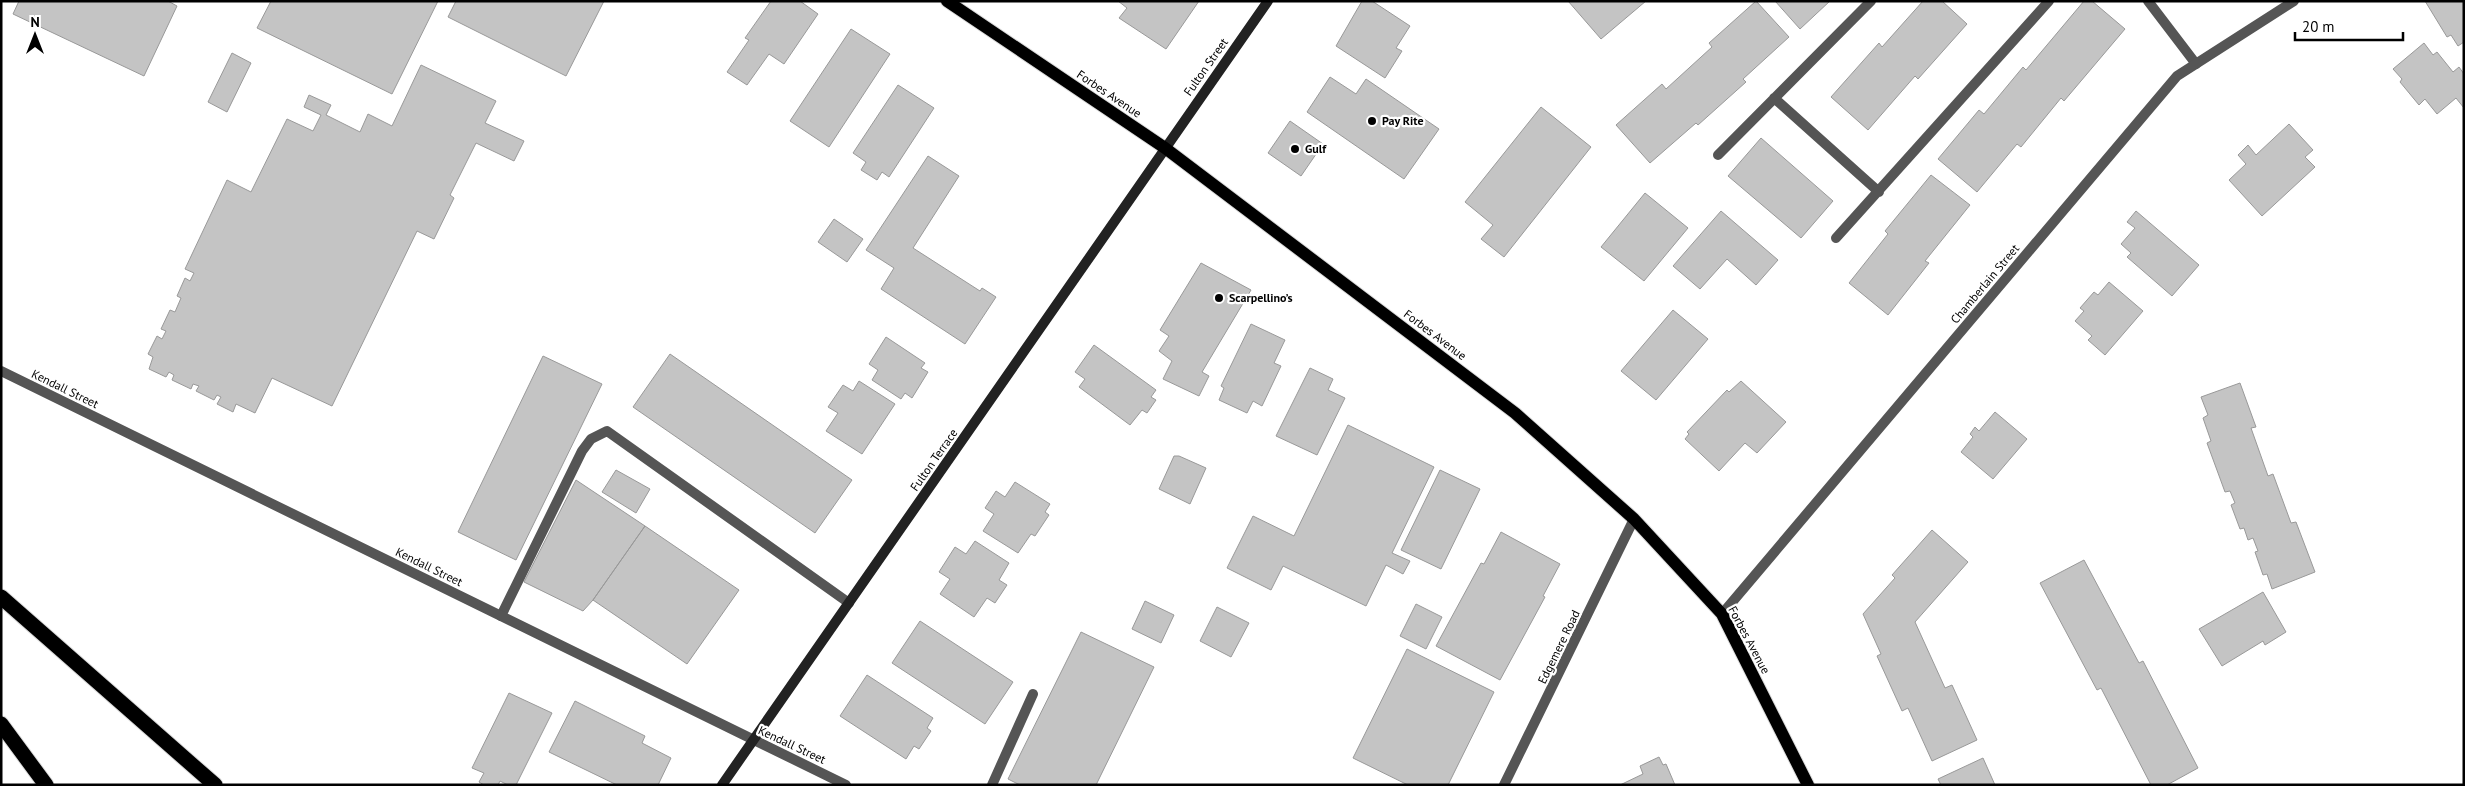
<svg xmlns="http://www.w3.org/2000/svg" width="2465" height="786" font-family="'PT Sans',sans-serif">
	<rect width="100%" height="100%" fill="#fff"/>
	<path fill="#c4c4c4" stroke="#999" d="M 19,1 L 168,1 L 177,6 L 144,76 L 13,14 Z
		M 271,1 L 438,1 L 392,94 L 257,28 Z
		M 456,1 L 604,1 L 566,76 L 448,17 Z
		M 771,1 L 800,1 L 818,14 L 784,64 L 769,54 L 747,85 L 727,72 L 749,40 L 745,38 Z
		M 1118,1 L 1199,1 L 1166,49 L 1119,18 L 1127,8 Z
		M 1362,1 L 1372,1 L 1410,26 L 1396,48 L 1402,51 L 1385,78 L 1336,46 Z
		M 1568,1 L 1646,1 L 1601,39 Z
		M 1756,1 L 1789,37 L 1743,79 L 1746,82 L 1698,125 L 1696,123 L 1650,163 L 1616,125 L 1662,84 L 1666,89 L 1712,47 L 1709,43 Z
		M 1775,1 L 1830,1 L 1800,29 Z
		M 1923,1 L 1942,1 L 1967,24 L 1918,79 L 1915,76 L 1868,130 L 1831,97 L 1879,43 L 1882,47 Z
		M 2084,1 L 2092,1 L 2125,29 L 2064,101 L 2061,98 L 2021,147 L 2017,144 L 1977,192 L 1938,159 L 1979,110 L 1984,114 L 2023,67 L 2026,70 Z
		M 2425,1 L 2464,1 L 2464,42 L 2458,46 L 2451,35 L 2447,37 Z
		M 851,29 L 890,54 L 829,147 L 790,121 Z
		M 2424,43 L 2433,55 L 2437,52 L 2453,72 L 2459,67 L 2464,74 L 2464,108 L 2456,98 L 2437,114 L 2425,99 L 2419,105 L 2400,82 L 2402,79 L 2393,69 Z
		M 232,53 L 251,63 L 227,112 L 208,102 Z
		M 421,65 L 496,101 L 485,123 L 524,141 L 514,161 L 476,143 L 450,195 L 454,198 L 434,239 L 417,231 L 332,406 L 272,378 L 255,413 L 236,404 L 233,412 L 217,404 L 221,397 L 217,395 L 214,400 L 196,391 L 199,386 L 193,384 L 191,389 L 172,380 L 174,375 L 169,372 L 166,377 L 149,369 L 153,357 L 148,354 L 157,336 L 162,339 L 166,331 L 161,329 L 170,310 L 175,312 L 181,298 L 177,296 L 185,278 L 190,281 L 194,273 L 185,269 L 227,180 L 251,192 L 287,119 L 313,131 L 321,115 L 304,107 L 309,95 L 331,105 L 326,115 L 360,132 L 368,114 L 392,126 Z
		M 1330,77 L 1356,94 L 1366,79 L 1439,129 L 1404,179 L 1307,112 Z
		M 898,85 L 934,108 L 889,177 L 882,172 L 877,180 L 861,170 L 866,162 L 853,153 Z
		M 1541,107 L 1591,147 L 1504,257 L 1481,239 L 1493,225 L 1465,202 Z
		M 1290,121 L 1323,144 L 1301,176 L 1268,153 Z
		M 2289,124 L 2313,150 L 2305,157 L 2315,167 L 2262,216 L 2229,180 L 2246,164 L 2238,155 L 2248,145 L 2256,155 Z
		M 1761,138 L 1833,201 L 1801,238 L 1728,176 Z
		M 928,156 L 959,176 L 913,248 L 980,291 L 982,288 L 996,297 L 965,344 L 881,289 L 894,268 L 866,250 Z
		M 1931,175 L 1970,205 L 1925,261 L 1929,263 L 1888,315 L 1849,283 L 1888,234 L 1885,231 Z
		M 1645,193 L 1688,228 L 1644,281 L 1601,247 Z
		M 1721,211 L 1778,260 L 1756,285 L 1727,259 L 1700,289 L 1673,266 Z
		M 2136,211 L 2199,265 L 2172,296 L 2127,257 L 2131,253 L 2121,244 L 2135,228 L 2127,222 Z
		M 834,219 L 863,239 L 847,262 L 818,242 Z
		M 1201,263 L 1251,290 L 1202,372 L 1209,376 L 1199,396 L 1163,379 L 1172,361 L 1159,351 L 1169,336 L 1160,330 Z
		M 2109,282 L 2143,311 L 2105,355 L 2088,340 L 2092,336 L 2075,321 L 2084,311 L 2080,308 L 2094,292 L 2098,295 Z
		M 1673,310 L 1708,339 L 1656,400 L 1621,371 Z
		M 1251,324 L 1285,340 L 1274,363 L 1281,366 L 1262,406 L 1253,401 L 1247,413 L 1219,400 L 1224,388 L 1221,386 Z
		M 886,337 L 925,363 L 921,368 L 928,372 L 912,398 L 905,393 L 901,399 L 872,380 L 878,370 L 869,364 Z
		M 1094,345 L 1156,390 L 1151,397 L 1156,400 L 1147,413 L 1142,410 L 1130,425 L 1079,387 L 1085,379 L 1075,372 Z
		M 670,354 L 852,480 L 815,533 L 633,407 Z
		M 543,356 L 602,384 L 516,560 L 458,532 Z
		M 1310,368 L 1333,379 L 1328,390 L 1345,398 L 1317,455 L 1276,436 Z
		M 859,381 L 895,404 L 862,454 L 826,431 L 838,413 L 828,407 L 843,385 L 853,391 Z
		M 1741,381 L 1786,422 L 1757,453 L 1745,443 L 1719,471 L 1685,439 L 1689,434 L 1687,432 L 1727,390 L 1729,392 Z
		M 2240,383 L 2256,427 L 2251,428 L 2268,476 L 2273,474 L 2291,523 L 2296,522 L 2315,572 L 2272,589 L 2267,574 L 2263,575 L 2255,552 L 2258,551 L 2253,538 L 2248,540 L 2244,528 L 2240,529 L 2231,505 L 2235,503 L 2230,491 L 2225,492 L 2207,443 L 2211,441 L 2203,418 L 2208,415 L 2201,397 Z
		M 1995,412 L 2027,439 L 1993,479 L 1961,452 L 1973,437 L 1970,434 L 1975,427 L 1979,431 Z
		M 1348,425 L 1434,467 L 1392,553 L 1410,561 L 1403,574 L 1386,565 L 1366,606 L 1283,566 L 1271,590 L 1227,568 L 1253,516 L 1294,536 Z
		M 1174,456 L 1179,456 L 1206,468 L 1190,504 L 1159,489 Z
		M 616,470 L 650,489 L 636,513 L 602,492 Z
		M 1440,470 L 1480,489 L 1441,569 L 1401,550 Z
		M 576,480 L 645,526 L 593,600 L 583,611 L 524,582 Z
		M 1015,482 L 1050,504 L 1045,512 L 1049,515 L 1035,536 L 1031,534 L 1018,553 L 983,531 L 994,514 L 985,508 L 996,491 L 1005,497 Z
		M 645,526 L 739,590 L 687,664 L 593,600 Z
		M 1932,530 L 1968,562 L 1915,622 L 1945,688 L 1952,685 L 1977,740 L 1932,761 L 1908,708 L 1902,711 L 1877,656 L 1881,654 L 1863,614 L 1895,578 L 1892,575 Z
		M 1501,532 L 1560,564 L 1543,596 L 1545,597 L 1500,680 L 1436,646 L 1481,563 L 1484,564 Z
		M 975,541 L 1009,563 L 999,580 L 1007,585 L 995,603 L 987,598 L 974,617 L 940,594 L 950,579 L 939,572 L 955,547 L 966,554 Z
		M 2084,560 L 2139,663 L 2143,661 L 2198,768 L 2167,785 L 2151,785 L 2101,688 L 2097,690 L 2040,583 Z
		M 2263,592 L 2286,632 L 2265,645 L 2263,641 L 2222,666 L 2199,629 Z
		M 1145,601 L 1174,615 L 1161,643 L 1132,629 Z
		M 1416,604 L 1442,617 L 1426,649 L 1400,636 Z
		M 1217,607 L 1249,623 L 1231,657 L 1200,641 Z
		M 920,621 L 1013,682 L 985,724 L 892,663 Z
		M 1081,632 L 1154,667 L 1096,785 L 1020,785 L 1008,779 Z
		M 1407,649 L 1494,692 L 1448,785 L 1408,785 L 1353,758 Z
		M 867,675 L 933,718 L 927,728 L 931,731 L 919,749 L 914,746 L 906,759 L 840,716 Z
		M 509,693 L 552,713 L 516,785 L 508,785 L 500,781 L 498,785 L 484,785 L 479,782 L 484,773 L 472,768 Z
		M 575,701 L 645,736 L 642,743 L 671,758 L 658,785 L 617,785 L 549,752 Z
		M 1659,757 L 1663,765 L 1666,764 L 1675,785 L 1620,785 L 1643,774 L 1640,766 Z
		M 1983,758 L 1995,785 L 1941,785 L 1938,779 Z"/>
	<g fill="none" stroke-linecap="round" stroke-linejoin="round">
		<g stroke="#dbdbdb" stroke-width="14">
			<path id="primary" d="M 947,1 L 1165,148 L 1515,413 L 1634,519 L 1722,614 L 1808,785"/>
		</g>
		<g stroke="#dbdbdb" stroke-width="17">
			<path id="highway" d="M 1,597 L 215,785
				M 1,724 L 46,785"/>
		</g>
		<path stroke="#555" stroke-width="10" d="M 2148,1 L 2196,64
			M 1774,98 L 1879,192
			M 1718,155 L 1871,1
			M 1836,238 L 2049,1
			M 501,616 L 582,451 L 591,439 L 607,431 L 849,603
			M 992,785 L 1033,694"/>
		<path stroke="#555" stroke-width="10" d="M 1,371 L 846,785
			M 1722,614 L 2177,76 L 2294,1
			M 1504,785 L 1634,519"/>
		<path stroke="#222" stroke-width="10" d="M 722,785 L 1268,1"/>
		<use href="#primary" stroke="#000" stroke-width="12"/>
		<use href="#highway" stroke="#000" stroke-width="15"/>
	</g>
	<g fill="#000" stroke="#fff" stroke-width="2">
		<circle cx="1372" cy="121" r="5"/>
		<circle cx="1295" cy="149" r="5"/>
		<circle cx="1219" cy="298" r="5"/>
	</g>
	<g text-anchor="middle" stroke-width="4.5" stroke-linejoin="round" paint-order="stroke">
		<g font-size="12" fill="#000" stroke="#fff">
			<text transform="translate(1206 67) rotate(-55)" y="4">Fulton Street</text>
			<text transform="translate(1109 94) rotate(34)" y="4">Forbes Avenue</text>
			<text transform="translate(1985 284) rotate(-50)" y="4">Chamberlain Street</text>
			<text transform="translate(1435 335) rotate(37)" y="4">Forbes Avenue</text>
			<text transform="translate(65 389) rotate(26)" y="4">Kendall Street</text>
			<text transform="translate(934 460) rotate(-55)" y="4">Fulton Terrace</text>
			<text transform="translate(429 567) rotate(26)" y="4">Kendall Street</text>
			<text transform="translate(1749 640) rotate(62)" y="4">Forbes Avenue</text>
			<text transform="translate(1559 647) rotate(-64)" y="4">Edgemere Road</text>
			<text transform="translate(792 745) rotate(25)" y="4">Kendall Street</text>
		</g>
		<g font-size="12" font-weight="bold" fill="#000" stroke="#fff" text-anchor="start">
			<text x="1382" y="125">Pay Rite</text>
			<text x="1305" y="153">Gulf</text>
			<text x="1229" y="302">Scarpellino’s</text>
		</g>
	</g>
	<rect width="2465" height="786" fill="none" stroke="#000000" stroke-width="5"/>
	<g transform="translate(35 35)" stroke="#ffffff" stroke-width="4" paint-order="stroke">
	<path d="M0-4L9 19L0 12L-9 19Z" fill="#000000"/>
	<text y="-8" font-size="14" font-weight="bold" text-anchor="middle" fill="#000000">N</text>
	</g>
	<path d="M2295 32v8h108v-8" fill="none" stroke="#000000" stroke-width="2.5"/>
	<text x="2302" y="32" font-size="15" fill="#000000" stroke="#ffffff" stroke-width="4" paint-order="stroke">20 m</text>
</svg>
